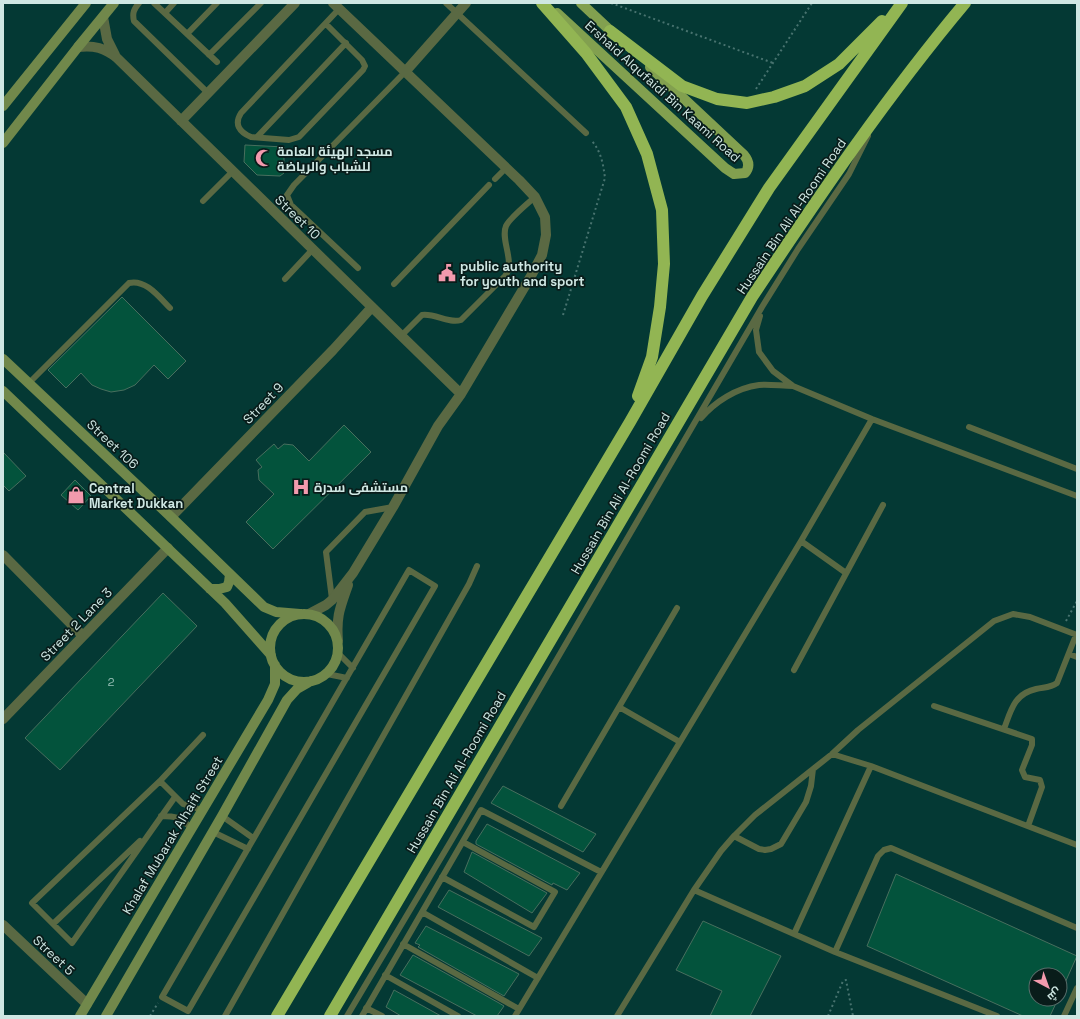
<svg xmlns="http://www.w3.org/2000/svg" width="1080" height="1019" font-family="'Space Grotesk',Cairo,sans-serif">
	<rect width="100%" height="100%" fill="#043934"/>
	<path fill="#03533c" stroke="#486f5e" d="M 245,145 L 284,147 L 284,173 L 280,176 L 257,175 L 244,162 Z
		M 122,297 L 186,361 L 168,379 L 154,365 L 135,385 L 124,390 L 111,392 L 101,389 L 92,385 L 81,373 L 66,388 L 48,370 Z
		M 344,425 L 371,452 L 273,549 L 246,522 L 274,494 L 259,480 L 258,470 L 262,467 L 256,460 L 274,444 L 278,449 L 284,444 L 293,445 L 309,461 Z
		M 3,452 L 26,476 L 9,491 L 3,485 Z
		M 75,480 L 91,496 L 78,510 L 61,495 Z
		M 163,593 L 197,626 L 60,770 L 25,738 Z
		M 503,786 L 596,834 L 583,852 L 491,803 Z
		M 487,824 L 580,873 L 567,890 L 553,883 L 552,885 L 476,844 L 476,841 Z
		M 472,852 L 547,893 L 532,913 L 464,872 Z
		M 896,874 L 1077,956 L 1060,994 L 1060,975 L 1036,975 L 1036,999 L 1058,999 L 1050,1016 L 1023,1016 L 867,946 Z
		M 449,890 L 542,938 L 529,956 L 438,907 Z
		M 703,921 L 781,956 L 750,1016 L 710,1016 L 722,991 L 676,970 Z
		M 426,926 L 519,974 L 504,996 L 418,947 L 420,945 L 415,943 Z
		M 413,955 L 499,1003 L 504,1006 L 497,1016 L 477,1016 L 400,975 Z
		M 394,990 L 441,1016 L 401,1016 L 386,1007 Z"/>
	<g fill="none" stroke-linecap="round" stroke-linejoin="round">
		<path stroke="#48736f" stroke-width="2" stroke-dasharray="2 3" stroke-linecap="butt" d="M 611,3 L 773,63
			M 756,89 L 812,3
			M 563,315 L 605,178 C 603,163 601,151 591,140
			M 1066,621 L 1077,601
			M 150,1016 L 158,1003
			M 828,1016 L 843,981 L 846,980 L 853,1016"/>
		<path stroke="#5a6943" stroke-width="6" d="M 139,3 C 134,9 132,13 134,21 L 208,93
			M 154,3 L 217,62
			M 446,3 L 586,133
			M 165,13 L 174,3
			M 326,24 L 362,60 L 365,66 L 363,70 L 299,137 L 289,140 L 251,137 C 239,132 234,124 241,113 L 339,9
			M 187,34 L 217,3
			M 209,55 L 261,3
			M 257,137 L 346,43
			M 495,179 L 506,168
			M 203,201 L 233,171
			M 358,268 L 291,205 L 287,195 L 294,185 L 405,72
			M 285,279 L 313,249
			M 394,284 L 489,185
			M 760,316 L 756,330 L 759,352 L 773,371 L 793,386 L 872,419 L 1077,496
			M 401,336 L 422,315 C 435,313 449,324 461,320 L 505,276 C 516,263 500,240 506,226 C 509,219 528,203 535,197
			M 29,383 L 129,283 C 146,279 159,297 170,308
			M 701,418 C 715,402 736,388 759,385 C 769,384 782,386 793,386
			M 969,427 L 1077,469
			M 801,541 L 846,573
			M 409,570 L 435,586 L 188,1011 L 162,997 Z
			M 332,599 L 326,552 L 365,512 L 393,507
			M 338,653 L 353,668
			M 1069,654 L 1077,657
			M 794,670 L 883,505
			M 327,674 L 347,678
			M 934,706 L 1032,739 L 1032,745 L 1022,770 L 1025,777 L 1040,780 L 1042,787 L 1028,826
			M 619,707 L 680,742
			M 1004,729 C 1011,710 1014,694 1036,689 C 1044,687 1050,688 1057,683 L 1076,635
			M 832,754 L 871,766 L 1077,845
			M 160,781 L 183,804 L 202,810
			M 175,797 L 72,943 L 32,903 L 160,781 L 203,735
			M 561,806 L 677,608
			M 161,816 C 176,816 180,817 191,828
			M 222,816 L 253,838
			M 213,832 L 248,849
			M 734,836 L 759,849 L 765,850 L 771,849 L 781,844 L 806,802 L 811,786 L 813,769
			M 442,877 L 534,927 L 555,892 L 463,842
			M 694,890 L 835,952 L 997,1016
			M 422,912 L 538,978
			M 53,924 L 140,841
			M 794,934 L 871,766
			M 403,944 L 519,1009
			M 835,952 L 878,856 L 884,850 L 891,848 L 1077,928
			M 385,975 L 458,1016
			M 366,1008 L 382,1016
			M 225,1016 L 469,584 L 477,566
			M 347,1016 L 451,841 L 762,307 L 798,249 L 849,174 L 868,136
			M 362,1016 L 481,810 L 601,872
			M 515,1016 L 801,541 L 872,419
			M 617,1016 L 694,890 L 721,851 L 734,836 L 755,815 L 832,754 L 858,730 L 994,621 L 1013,614 L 1030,617 L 1077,635
			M 1064,1016 L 1077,988"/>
		<path stroke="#5a6943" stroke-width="10" d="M 103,17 L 107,39 L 115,55
			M 78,47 C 94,45 105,48 117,58 L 461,394
			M 405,72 L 466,3
			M 181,121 L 295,3
			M 171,517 L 333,350 L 372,307
			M 3,555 L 83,636
			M 309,614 L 326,605 L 332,600 L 353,573 L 393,507 L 438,426 L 461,394 L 531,276 L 542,255 L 546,235 L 545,217 L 535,197 L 519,180 L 333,3
			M 338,641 C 336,616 340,608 348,585
			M 3,719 L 168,548
			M 3,925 L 87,1004"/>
		<path stroke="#71884b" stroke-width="10" d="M 3,106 L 86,3
			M 3,143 L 78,47 L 114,3
			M 3,359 L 171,517 L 264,607 L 276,612 L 300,614
			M 3,391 L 225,603 L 271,655
			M 210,589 L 219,589 L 227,587 L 229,582 L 230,574
			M270 648a34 34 0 1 1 68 0a34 34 0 1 1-68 0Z
			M 80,1016 L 268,700 L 275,684 L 275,665
			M 106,1016 L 222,816 L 287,700 L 297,689 L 311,681"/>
		<path stroke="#82a04f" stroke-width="10" d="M 581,3 L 616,36
			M 557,13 L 725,168 L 734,174 L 745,173 C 750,167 749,161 744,155 L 650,67"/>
		<path stroke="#92b553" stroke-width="12" d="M 542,3 L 586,53 L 626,107 L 647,154 L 662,210 L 664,264 L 660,307 L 652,357 L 638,396
			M 610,31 L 682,86 L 717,99 L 747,103 L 774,97 L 805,86 L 839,64 L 882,21
			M 277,1016 L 630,422 L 702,296 L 769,188 L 902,3
			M 330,1016 L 752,297 C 819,196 887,96 965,3"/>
	</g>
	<defs>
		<g id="mosque-bare" transform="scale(1.38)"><path d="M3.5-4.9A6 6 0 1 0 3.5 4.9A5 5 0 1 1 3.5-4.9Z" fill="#f29aad" stroke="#091c1a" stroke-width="2.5" paint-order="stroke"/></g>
		<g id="civic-bare" transform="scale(1.38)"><path d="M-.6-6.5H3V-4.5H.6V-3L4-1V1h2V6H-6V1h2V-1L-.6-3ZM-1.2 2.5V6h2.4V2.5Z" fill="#f29aad" stroke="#091c1a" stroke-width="2.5" paint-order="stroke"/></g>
		<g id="hospital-bare" transform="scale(1.38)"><path d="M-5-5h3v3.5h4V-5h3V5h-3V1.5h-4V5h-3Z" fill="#f29aad" stroke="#091c1a" stroke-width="2.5" paint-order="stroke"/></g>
		<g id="shop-bare" transform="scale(1.38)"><path d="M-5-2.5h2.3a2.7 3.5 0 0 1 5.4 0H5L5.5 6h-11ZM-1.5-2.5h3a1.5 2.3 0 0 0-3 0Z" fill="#f29aad" stroke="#091c1a" stroke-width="2.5" paint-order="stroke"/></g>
	</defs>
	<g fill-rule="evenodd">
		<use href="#mosque-bare" x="264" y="158"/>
		<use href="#civic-bare" x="447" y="273"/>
		<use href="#hospital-bare" x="301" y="487"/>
		<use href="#shop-bare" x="76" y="495"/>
	</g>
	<g text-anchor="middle" stroke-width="3.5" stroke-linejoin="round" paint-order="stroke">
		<g font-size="11" fill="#9cc2b9">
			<text x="111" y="686">2</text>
		</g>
		<g font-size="13" fill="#cfe7e3" stroke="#091c1a">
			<text transform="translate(663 91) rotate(42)" y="5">Ershaid Alqufaidi Bin Kaami Road</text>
			<text transform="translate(791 216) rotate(-56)" y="5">Hussain Bin Ali Al-Roomi Road</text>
			<text transform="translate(298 217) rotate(44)" y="5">Street 10</text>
			<text transform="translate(263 403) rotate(-46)" y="5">Street 9</text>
			<text transform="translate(113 444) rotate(43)" y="5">Street 106</text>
			<text transform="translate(620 493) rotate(-60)" y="5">Hussain Bin Ali Al-Roomi Road</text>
			<text transform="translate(76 624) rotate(-46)" y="5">Street 2 Lane 3</text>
			<text transform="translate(456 772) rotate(-60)" y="5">Hussain Bin Ali Al-Roomi Road</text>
			<text transform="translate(172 835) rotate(-59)" y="5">Khalaf Mubarak Alhaifi Street</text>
			<text transform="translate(54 955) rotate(43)" y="5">Street 5</text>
		</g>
		<g font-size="13" font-weight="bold" fill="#cfe7e3" stroke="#091c1a" text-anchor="start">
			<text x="277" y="156">مسجد الهيئة العامة<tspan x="277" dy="15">للشباب والرياضة</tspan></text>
			<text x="460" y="271">public authority<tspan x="460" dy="15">for youth and sport</tspan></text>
			<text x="314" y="492">مستشفى سدرة</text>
			<text x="89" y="493">Central<tspan x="89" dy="15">Market Dukkan</tspan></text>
		</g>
	</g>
	<rect width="1080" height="1019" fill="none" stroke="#cfe7e3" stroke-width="8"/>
	<g transform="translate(1048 987) rotate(139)"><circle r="19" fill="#091c1a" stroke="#586d6a"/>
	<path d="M0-3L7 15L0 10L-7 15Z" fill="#f29aad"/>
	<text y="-6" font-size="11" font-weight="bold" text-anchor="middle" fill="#cfe7e3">ش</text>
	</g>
</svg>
